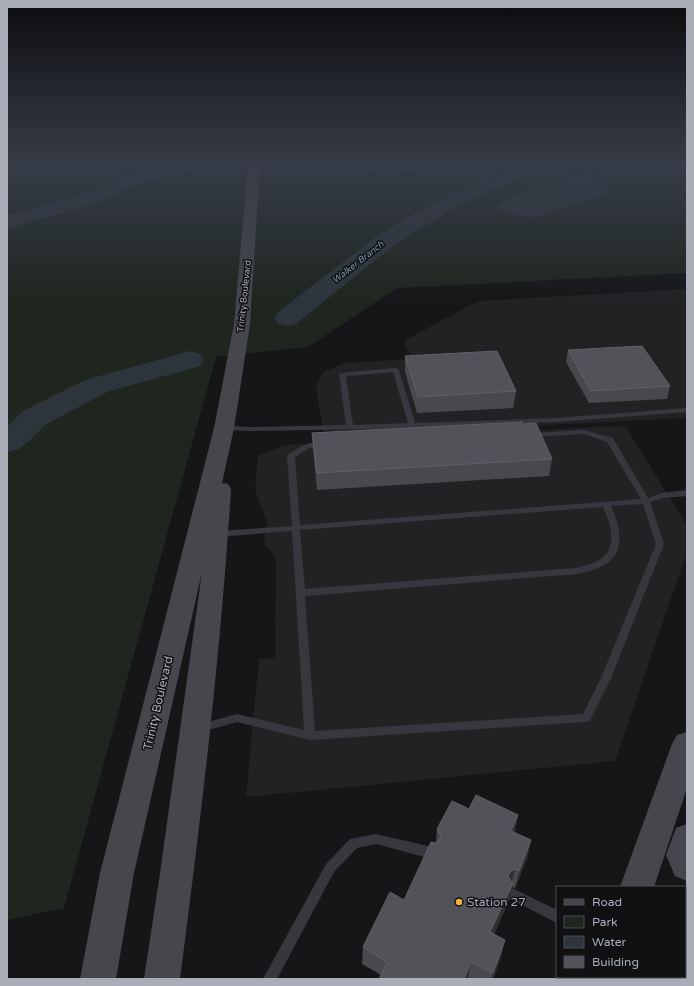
<svg xmlns="http://www.w3.org/2000/svg" width="694" height="986" font-family="'Varela Round',sans-serif">
	<rect width="100%" height="100%" fill="#161618"/>
	<path fill="#222225" d="M 687,289 L 687,418 L 324,436 L 316,387 L 322,373 L 344,363 L 411,359 L 404,341 L 478,301 Z
		M 609,426 L 626,427 L 687,526 L 687,552 L 615,761 L 246,797 L 259,659 L 275,658 L 276,557 L 264,544 L 267,522 L 255,490 L 258,456 L 284,445 Z"/>
	<path fill="#1e261f" d="M 24,164 L 687,164 L 687,273 L 397,288 L 308,347 L 216,357 L 64,908 L 7,920 L 7,168 Z"/>
	<path fill="#2c353c" d="M 349,164 L 432,164 L 418,171 L 380,175 Z
		M 586,172 L 594,172 L 607,185 L 607,194 L 536,217 L 513,215 L 497,208 C 521,187 556,181 586,172 Z"/>
	<g fill="none" stroke-linecap="round" stroke-linejoin="round">
		<path fill="#2c353c" fill-rule="evenodd" d="M 177,164 L 210,164 L 207,168 L 133,185 L 96,203 L 7,229 L 7,215 L 82,195 L 120,176 Z
			M 527,164 L 554,164 L 551,168 L 491,190 L 459,205 L 417,231 L 389,249 L 296,324 L 287,326 L 278,324 L 274,318 L 278,312 L 373,239 L 401,221 L 445,197 L 477,182 Z
			M 190,351 L 200,354 L 204,360 L 200,366 L 107,392 L 45,425 L 29,441 L 19,449 L 7,452 L 7,427 L 23,411 L 85,380 Z"/>
		<path stroke="#3d3f44" stroke-width="1.5" stroke-dasharray="1 2" stroke-linecap="butt" d="M 622,164 L 656,199 L 666,204 L 687,206"/>
		<path fill="#37383d" fill-rule="evenodd" d="M 396,368 L 399,370 L 415,423 L 556,418 L 687,408 L 687,412 L 556,422 L 367,429 L 252,431 L 224,430 L 220,428 L 224,426 L 252,427 L 346,425 L 339,374 L 340,373 ZM 393,372 L 408,423 L 353,425 L 346,376 Z
			M 584,430 L 613,438 L 648,498 L 662,493 L 687,490 L 687,496 L 663,498 L 650,502 L 664,544 L 611,678 L 590,721 L 586,722 L 310,740 L 237,722 L 201,732 L 197,731 L 196,728 L 197,725 L 237,714 L 304,730 L 292,531 L 218,537 L 214,534 L 218,531 L 292,526 L 287,456 L 288,454 C 298,448 315,437 326,445 L 322,447 L 309,448 L 295,457 L 300,525 L 641,499 L 607,442 L 584,434 L 531,437 L 527,435 L 531,433 ZM 643,504 L 656,544 L 601,678 L 583,714 L 315,731 L 305,596 L 577,574 C 586,572 596,570 604,565 C 627,552 620,526 611,506 ZM 603,507 C 611,524 619,549 598,561 C 591,564 583,566 576,568 L 305,589 L 300,530 Z
			M 376,834 L 432,847 L 436,849 L 438,853 L 436,857 L 432,859 L 376,844 L 357,848 L 334,872 L 277,979 L 263,979 L 326,864 L 350,839 Z
			M 512,888 L 557,910 L 557,923 L 508,898 L 506,894 L 508,890 Z"/>
		<path fill="#45474d" fill-rule="evenodd" d="M 248,164 L 260,164 L 250,324 L 234,428 L 222,483 L 228,484 L 231,489 C 221,653 201,816 180,979 L 144,979 L 160,873 L 202,572 L 134,873 L 116,979 L 80,979 L 100,873 L 214,428 L 234,324 Z
			M 687,732 L 687,788 L 654,887 L 620,887 L 672,744 L 677,735 Z
			M 687,824 L 687,881 L 675,876 L 666,855 L 676,828 Z
			M 590,977 L 626,977 L 625,979 L 589,979 Z
			M 644,977 L 682,977 L 683,979 L 645,979 Z"/>
	</g>
	<path fill="#47494d" d="M 568,350 L 670,386 L 667,399 L 589,403 L 566,362 Z
		M 405,356 L 516,391 L 513,408 L 417,413 L 405,372 Z
		M 523,424 L 552,459 L 549,476 L 317,490 L 313,449 L 312,433 Z
		M 437,829 L 514,833 L 531,840 L 527,858 L 515,888 L 512,887 L 509,900 L 494,934 L 501,957 L 493,979 L 379,979 L 381,975 L 362,964 L 363,947 L 404,900 L 435,843 L 436,842 Z"/>
	<path fill="#2f3033" d="M 518,815 L 515,832 L 508,849 L 511,831 Z
		M 531,840 L 527,858 L 515,888 L 519,871 Z
		M 515,869 L 511,887 L 508,876 L 511,871 Z
		M 513,883 L 509,900 L 487,949 L 490,932 Z
		M 505,940 L 501,957 L 493,979 L 491,979 L 493,973 Z
		M 471,962 L 468,979 L 464,979 Z"/>
	<path fill="#525359" stroke="#5f6168" d="M 642,346 L 670,386 L 591,391 L 568,350 Z
		M 497,351 L 516,391 L 418,397 L 405,356 Z
		M 522,422 L 523,424 L 536,423 L 552,459 L 317,473 L 312,433 Z
		M 476,795 L 518,815 L 511,831 L 531,840 L 519,871 L 515,869 L 511,871 L 508,876 L 511,882 L 513,883 L 490,932 L 505,940 L 493,973 L 471,962 L 464,979 L 379,979 L 387,962 L 363,947 L 390,892 L 404,900 L 431,842 L 435,843 L 439,841 L 441,836 L 437,829 L 452,801 L 469,809 Z"/>
	<linearGradient id="sky" x2="0" y2="1"><stop stop-color="#0c0c0d"/><stop offset="0.54" stop-color="#363c48"/><stop offset="1" stop-color="#363c48" stop-opacity="0"/></linearGradient>
	<rect width="694" height="302" fill="url(#sky)"/>
	<circle fill="#f2b134" stroke="#111113" stroke-width="1.5" cx="459" cy="902" r="4"/>
	<g text-anchor="middle" stroke-width="3" stroke-linejoin="round" paint-order="stroke">
		<g font-size="9" font-style="italic" fill="#7f9bb3" stroke="#111113">
			<text transform="translate(358 262) rotate(-38)" y="3">Walker Branch</text>
		</g>
		<g font-size="9" fill="#a8adb8" stroke="#111113">
			<text transform="translate(244 296) rotate(-84)" y="3">Trinity Boulevard</text>
		</g>
		<g font-size="12" fill="#a8adb8" stroke="#111113">
			<text transform="translate(158 703) rotate(-77)" y="4">Trinity Boulevard</text>
		</g>
		<g font-size="12" fill="#a8adb8" stroke="#111113" text-anchor="start">
			<text x="467" y="906">Station 27</text>
		</g>
	</g>
	<rect width="694" height="986" fill="none" stroke="#a8adb8" stroke-width="16"/>
	<rect x="556" y="886" width="130" height="92" fill="#111113" stroke="#4d4f55"/>
	<rect x="564" y="899" width="20" height="6" fill="#45474d" stroke="#4d4f55"/>
	<text x="592" y="906" font-size="12" fill="#a8adb8">Road</text>
	<rect x="564" y="916" width="20" height="12" fill="#1e261f" stroke="#4d4f55"/>
	<text x="592" y="926" font-size="12" fill="#a8adb8">Park</text>
	<rect x="564" y="936" width="20" height="12" fill="#2c353c" stroke="#4d4f55"/>
	<text x="592" y="946" font-size="12" fill="#a8adb8">Water</text>
	<rect x="564" y="956" width="20" height="12" fill="#525359" stroke="#4d4f55"/>
	<text x="592" y="966" font-size="12" fill="#a8adb8">Building</text>
</svg>
